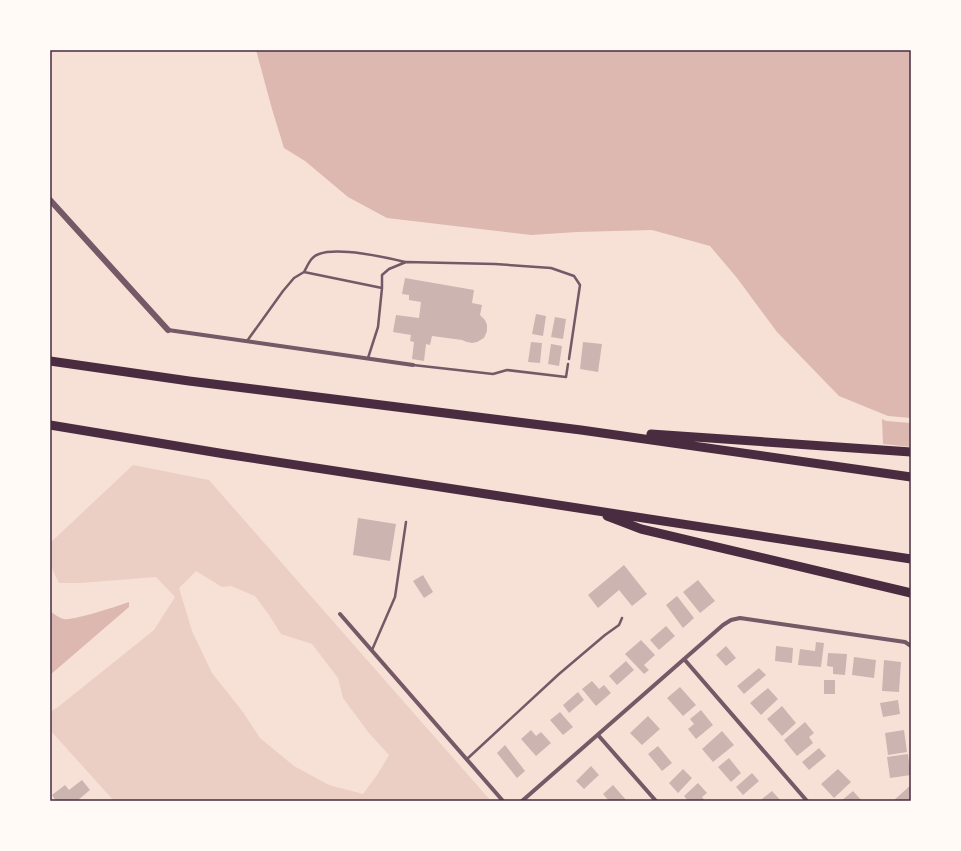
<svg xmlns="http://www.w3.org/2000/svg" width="961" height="851" font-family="Karla,sans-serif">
	<rect width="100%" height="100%" fill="#f7e1d7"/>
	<path fill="#ebcfc5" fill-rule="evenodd" d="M 133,465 L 209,480 L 491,801 L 114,801 L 50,730 L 50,712 L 58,707 L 154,630 L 175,597 L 156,577 L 81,583 L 59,583 L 50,565 L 50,543 ZM 196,571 L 222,587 L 231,586 L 255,596 L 269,615 L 281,634 L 312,644 L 338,678 L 343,698 L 368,732 L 389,755 L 377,775 L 363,794 L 329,785 L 294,766 L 260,738 L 243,712 L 212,673 L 192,631 L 179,588 Z"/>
	<path fill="#dcb8b0" d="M 256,50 L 911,50 L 911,418 L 888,416 L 839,396 L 777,332 L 737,278 L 710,246 L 652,230 L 577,232 L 531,235 L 387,218 L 348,197 L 305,161 L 284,148 L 272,109 Z
		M 882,419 L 886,421 L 911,423 L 911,447 L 883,444 Z
		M 129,602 L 129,607 L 50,675 L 50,611 C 54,614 59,618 64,619 C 72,621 118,606 129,602 Z"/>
	<path fill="#ccb4b1" d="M 405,278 L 474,290 L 472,303 L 482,305 L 480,315 L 485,320 L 487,325 L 487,331 L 484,338 L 477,342 L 472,343 L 467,342 L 462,340 L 432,336 L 430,345 L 426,344 L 424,361 L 412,359 L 414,342 L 410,341 L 411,335 L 393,332 L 396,315 L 419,318 L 421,302 L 409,300 L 409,295 L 402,294 Z
		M 536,314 L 546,316 L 543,336 L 532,334 Z
		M 555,317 L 566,319 L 563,339 L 551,337 Z
		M 531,342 L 542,343 L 540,363 L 528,362 Z
		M 583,342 L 602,344 L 598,372 L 580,369 Z
		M 551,344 L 562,346 L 559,366 L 548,364 Z
		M 358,518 L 396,524 L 390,561 L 353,555 Z
		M 624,565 L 647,594 L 632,606 L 619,590 L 598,608 L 588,595 Z
		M 423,575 L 433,592 L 424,598 L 413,581 Z
		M 698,580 L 715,601 L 700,613 L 683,592 Z
		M 677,596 L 694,618 L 683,628 L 666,605 Z
		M 666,626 L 675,636 L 659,650 L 650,640 Z
		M 641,640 L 655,655 L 644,665 L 649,670 L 644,674 L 625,654 Z
		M 816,642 L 824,643 L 821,667 L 798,665 L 800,649 L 815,651 Z
		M 726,646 L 736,658 L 726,666 L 716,655 Z
		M 776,646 L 793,648 L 792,663 L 775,661 Z
		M 828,653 L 847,654 L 845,675 L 833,674 L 833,667 L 827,666 Z
		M 854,657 L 876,660 L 874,678 L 852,675 Z
		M 884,660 L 901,662 L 899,692 L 882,691 Z
		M 626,661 L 634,670 L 617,685 L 609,676 Z
		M 759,668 L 766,675 L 744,694 L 737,686 Z
		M 824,680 L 835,680 L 835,694 L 824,694 Z
		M 592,681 L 599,689 L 604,685 L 611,693 L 596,706 L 582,689 Z
		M 680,687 L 696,705 L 683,716 L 667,698 Z
		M 768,688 L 778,699 L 761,715 L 750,703 Z
		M 578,692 L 584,700 L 569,713 L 563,705 Z
		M 898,700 L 900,714 L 883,717 L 880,703 Z
		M 782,706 L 796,723 L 782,736 L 767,719 Z
		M 701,710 L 713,725 L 696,739 L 688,729 L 694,724 L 690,719 Z
		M 560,712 L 573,727 L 563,735 L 550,720 Z
		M 648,716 L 660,729 L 642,745 L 630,733 Z
		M 805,722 L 814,733 L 809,737 L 813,743 L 797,756 L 784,740 Z
		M 531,730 L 536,736 L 541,732 L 551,743 L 536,756 L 521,739 Z
		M 904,730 L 907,752 L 888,755 L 885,733 Z
		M 722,731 L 734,745 L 713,762 L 702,749 Z
		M 505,745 L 525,771 L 517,778 L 497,753 Z
		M 658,746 L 672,763 L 662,771 L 648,754 Z
		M 819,748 L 826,756 L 809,770 L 802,762 Z
		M 908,754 L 911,775 L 890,778 L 887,757 Z
		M 729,758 L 741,773 L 731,782 L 718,767 Z
		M 591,766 L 599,775 L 584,789 L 576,781 Z
		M 683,769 L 692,778 L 678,793 L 669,783 Z
		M 838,769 L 851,782 L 834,798 L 821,784 Z
		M 752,773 L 759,781 L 743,795 L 736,787 Z
		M 82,780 L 90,790 L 77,801 L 56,801 L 52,795 L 65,785 L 69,790 Z
		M 698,783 L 707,793 L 702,797 L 705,801 L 688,801 L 684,796 Z
		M 613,785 L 627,801 L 609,801 L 603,794 Z
		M 911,785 L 911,801 L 893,801 Z
		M 772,791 L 781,801 L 763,801 L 762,799 Z
		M 853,791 L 862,801 L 841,801 Z"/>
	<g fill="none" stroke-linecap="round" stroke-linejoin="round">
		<path stroke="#755966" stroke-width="2.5" d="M 304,272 C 308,265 311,256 319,254 C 339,247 385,257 405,262
			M 382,288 L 382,275 L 389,269 L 406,262 L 495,264 L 551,268 L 574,276 L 580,285 L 569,359
			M 247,341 L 283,291 L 294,278 L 304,272 L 382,288 L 378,327 L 368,358
			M 413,365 L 493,374 L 507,370 L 566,377 L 568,364
			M 372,650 L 395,597 L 406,522
			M 467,759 L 559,674 L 605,635 L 619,625 L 622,618"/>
		<path stroke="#755966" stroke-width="4" d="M 168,330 L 413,365
			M 340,614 L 503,801
			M 684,659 L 807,801
			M 598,735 L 656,801
			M 522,801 L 723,625 L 731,620 L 740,618 L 905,642 L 911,646"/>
		<path stroke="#755966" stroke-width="6" d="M 50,200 L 168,330"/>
		<path stroke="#4a2c40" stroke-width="9" d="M 50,361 L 189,381 L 581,430 L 911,477
			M 50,425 L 225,454 L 911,559
			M 651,434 L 911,452
			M 607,516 L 641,529 L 911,593"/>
	</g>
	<rect width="961" height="851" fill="none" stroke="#fffaf5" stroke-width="102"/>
	<rect x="51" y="51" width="859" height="749" fill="none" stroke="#4a2c40" stroke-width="1.5"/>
</svg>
